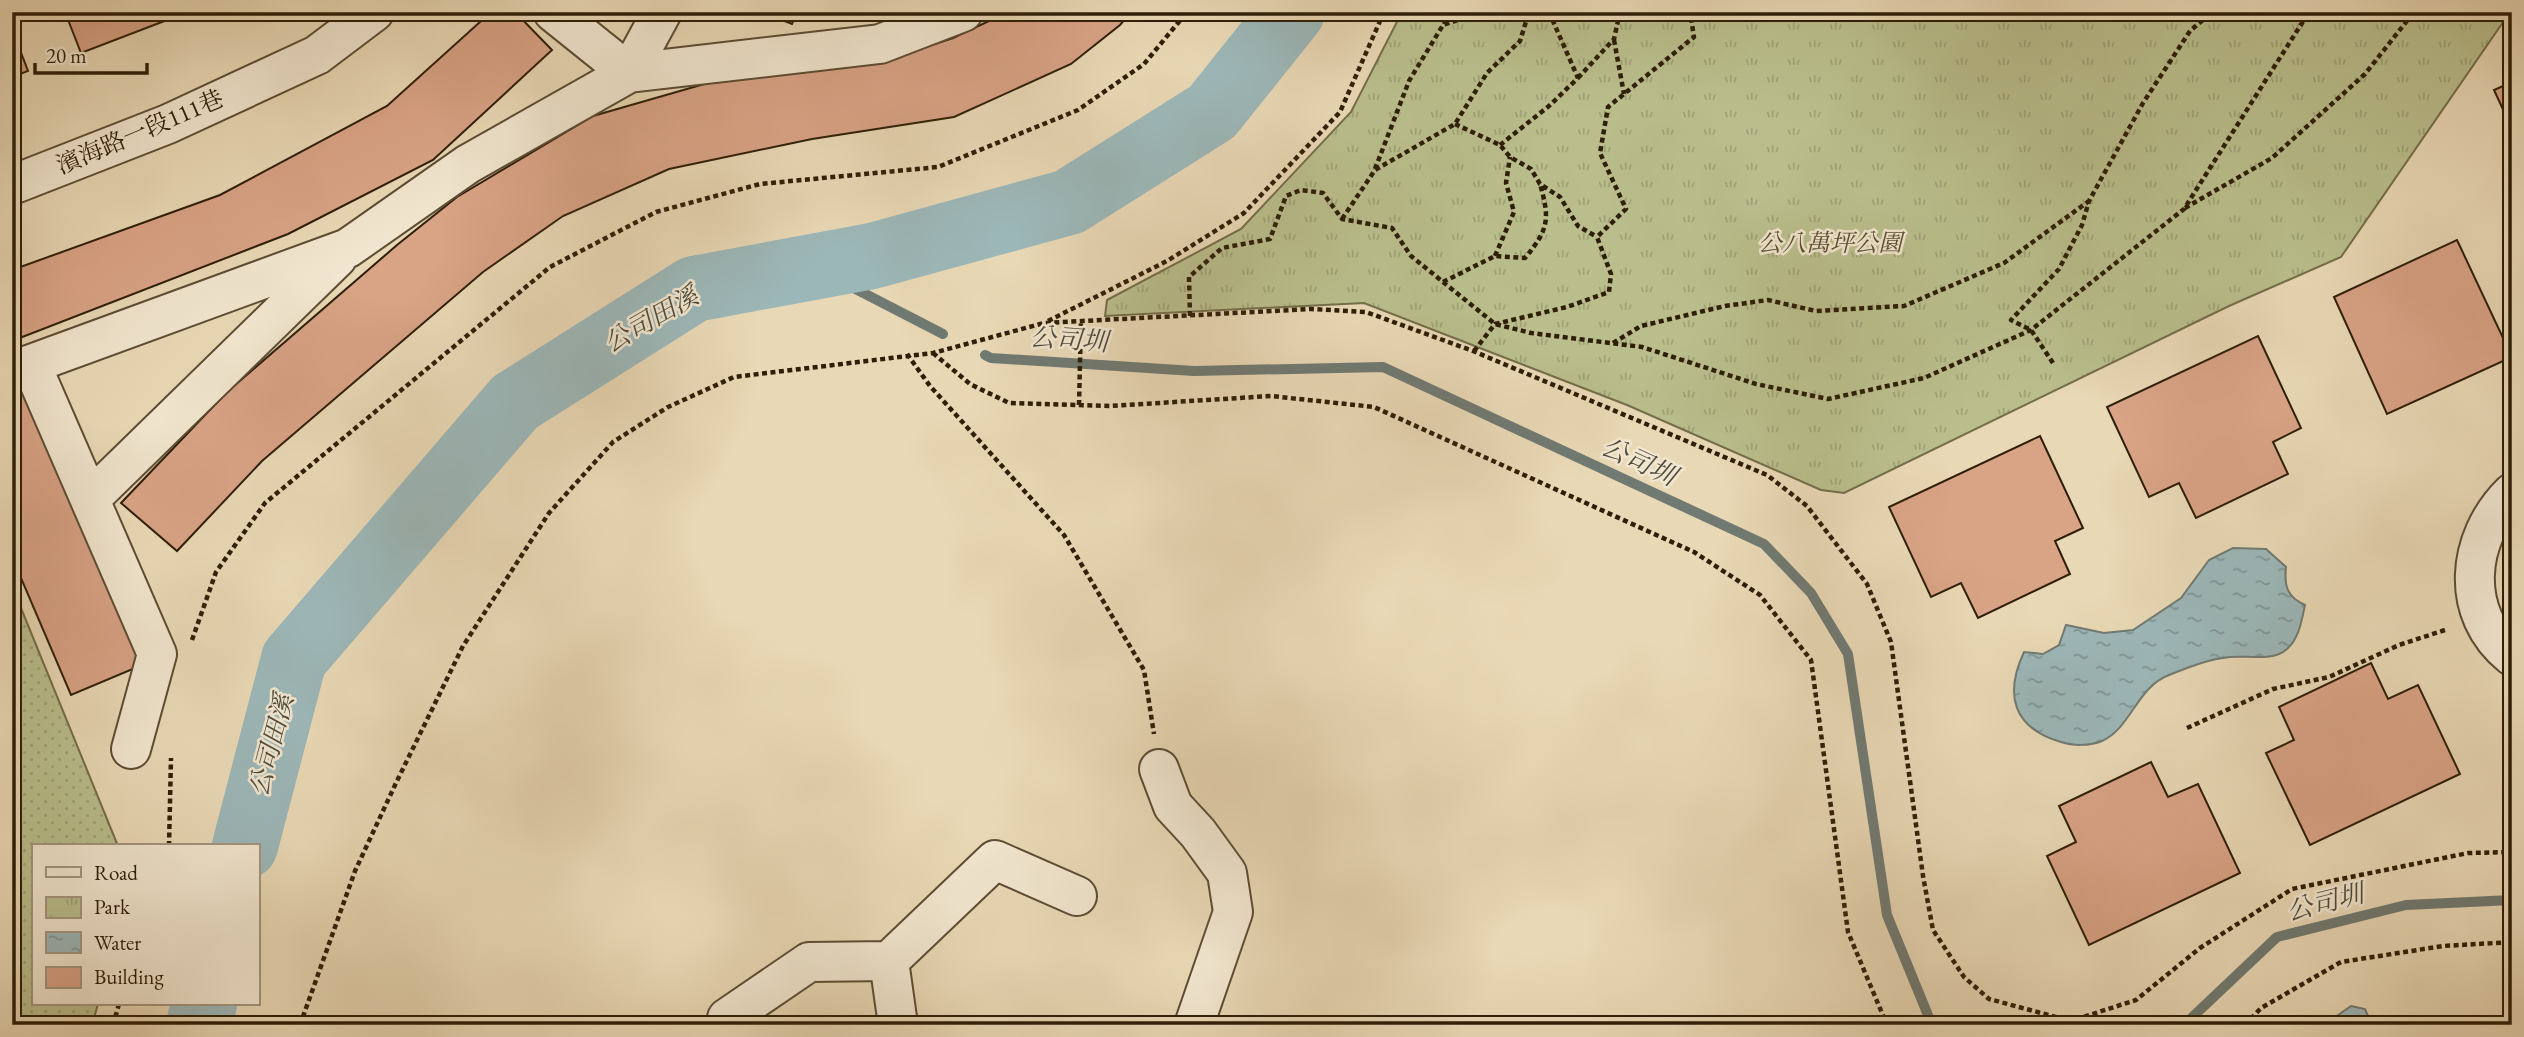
<svg xmlns="http://www.w3.org/2000/svg" width="2524" height="1037" font-family="'EB Garamond','Noto Serif TC',serif">
	<defs>
		<pattern id="grass-dots" width="8" height="8" patternUnits="userSpaceOnUse" patternTransform="scale(1.75)"><rect width="8" height="8" fill="#b9be8c"/><path d="M2 2h.1M6 6h.1" fill="none" stroke="#9fa377" stroke-width="1.8" stroke-linecap="round"/></pattern>
		<pattern id="park-tufts" width="24" height="20" patternUnits="userSpaceOnUse" patternTransform="scale(1.75)"><rect width="24" height="20" fill="#b9be8c"/><path d="M3 7l-1-3M5 7V3M7 7l1-3M15 17l-1-3M17 17v-4M19 17l1-3" fill="none" stroke="#9fa377"/></pattern>
		<pattern id="water-ripples" width="26" height="14" patternUnits="userSpaceOnUse" patternTransform="scale(1.75)"><rect width="26" height="14" fill="#9cb7b8"/><path d="M2 4q2-2 4 0t4 0M15 11q2-2 4 0t4 0" fill="none" stroke="#809494"/></pattern>
	</defs>
	<rect width="100%" height="100%" fill="#e9d8b5"/>
	<filter id="stains"><feTurbulence type="fractalNoise" baseFrequency=".00286" numOctaves="4"/><feColorMatrix values="0 0 0 0 .2 0 0 0 0 .09 0 0 0 0 .02 0 0 0 .5 -.17"/></filter>
	<radialGradient id="worn" r=".72"><stop offset=".6" stop-color="#630" stop-opacity="0"/><stop offset="1" stop-color="#630" stop-opacity=".3"/></radialGradient>
	<path fill="url(#grass-dots)" stroke="#746e4a" stroke-width="2" d="M 12,586 L 118,846 L 33,846 L 33,1004 L 98,1004 L 92,1025 L 12,1025 Z"/>
	<path fill="url(#park-tufts)" stroke="#746e4a" stroke-width="2" d="M 1402,12 L 2510,12 L 2341,257 L 2229,306 L 1844,493 L 1821,490 L 1627,405 L 1364,303 L 1105,316 L 1107,300 L 1241,229 L 1351,112 Z"/>
	<path fill="url(#water-ripples)" stroke="#707a72" stroke-width="2" d="M 2233,548 L 2266,549 L 2286,567 C 2284,586 2287,597 2305,605 C 2302,619 2299,639 2287,649 C 2273,662 2248,655 2230,657 C 2209,659 2189,667 2169,675 C 2137,687 2131,728 2102,741 C 2090,746 2073,746 2061,742 C 2013,728 2004,695 2024,652 L 2043,654 L 2059,645 L 2066,625 L 2104,633 L 2133,630 L 2181,598 L 2209,560 Z
		M 2351,1006 L 2365,1009 L 2372,1025 L 2324,1025 Z"/>
	<g fill="none" stroke-linecap="round" stroke-linejoin="round">
		<path stroke="#707a72" stroke-width="10" d="M 813,267 L 943,334
			M 985,355 L 991,358 L 1194,371 L 1383,367 L 1764,544 L 1811,593 L 1848,654 L 1887,915 L 1932,1025
			M 2184,1025 L 2277,937 L 2406,905 L 2512,900"/>
		<path stroke="#9cb7b8" stroke-width="66" d="M 245,846 L 294,659 L 515,402 L 694,289 L 872,256 L 1069,202 L 1212,112 L 1292,12
			M 199,1025 L 204,1004"/>
	</g>
	<path fill="#d9a386" stroke="#2e1e08" stroke-width="2" d="M 65,12 L 188,12 L 81,53 Z
		M 491,12 L 515,12 L 552,50 L 433,160 L 288,234 L 12,341 L 12,270 L 220,195 L 387,106 Z
		M 761,12 L 797,12 L 792,24 Z
		M 1008,12 L 1131,12 L 1120,25 L 1071,64 L 954,117 L 812,139 L 669,169 L 563,216 L 483,272 L 262,461 L 177,551 L 121,503 L 227,392 L 397,245 L 457,197 L 593,116 L 739,74 L 877,63 L 953,38 Z
		M 12,29 L 28,71 L 12,77 Z
		M 2512,82 L 2512,129 L 2494,90 Z
		M 2457,240 L 2512,357 L 2387,414 L 2334,297 Z
		M 2258,336 L 2301,428 L 2273,442 L 2288,474 L 2196,518 L 2179,483 L 2149,497 L 2107,407 Z
		M 28,381 L 147,663 L 71,695 L 12,557 L 12,388 Z
		M 2040,436 L 2083,528 L 2055,541 L 2070,574 L 1978,618 L 1961,583 L 1931,597 L 1889,507 Z
		M 2371,663 L 2388,699 L 2418,685 L 2460,774 L 2310,845 L 2266,753 L 2294,740 L 2279,707 Z
		M 2151,762 L 2168,797 L 2198,784 L 2240,873 L 2089,945 L 2047,856 L 2076,842 L 2059,806 Z"/>
	<g fill="none" stroke-linecap="round" stroke-linejoin="round">
		<g stroke="#5d4c33" stroke-width="42">
			<path id="street" d="M 553,12 L 629,73
				M 629,73 L 662,12
				M 12,185 L 168,124 L 317,55 L 374,12
				M 31,364 L 157,654 L 131,749
				M 12,371 L 348,248 L 468,164 L 629,73 L 880,44 L 963,12
				M 2512,493 C 2466,538 2459,614 2512,656
				M 91,498 L 337,258
				M 1159,769 L 1173,806 L 1198,833 L 1227,873 L 1233,912 L 1194,1025
				M 889,961 L 995,860 L 1077,896
				M 734,1025 L 727,1018 L 809,962 L 889,961 L 898,1025"/>
		</g>
		<path stroke="#2e1e08" stroke-width="4.5" stroke-dasharray="5 3.5" stroke-linecap="butt" d="M 1444,24 L 1449,12
			M 1614,40 L 1624,94
			M 1578,78 L 1614,39 L 1620,12
			M 1455,124 L 1500,145 L 1510,157 L 1531,169 L 1540,184 L 1560,197 L 1578,226 L 1597,237
			M 1500,145 L 1549,106 L 1578,78 L 1549,12
			M 1375,169 L 1409,81 L 1443,25 L 1482,12
			M 2185,208 L 2272,158 L 2365,74 L 2414,12
			M 1342,219 L 1375,170 L 1455,124 L 1487,73 L 1520,41 L 1529,12
			M 1495,256 L 1514,212 L 1506,183 L 1510,157
			M 1443,282 L 1495,256 L 1525,258 C 1549,229 1550,219 1540,184
			M 1190,316 L 1189,277 L 1222,248 L 1270,239 L 1286,196 L 1301,190 L 1323,193 L 1342,219 L 1392,228 L 1411,256 L 1495,324 L 1531,333 L 1642,347 L 1756,384 L 1828,399 L 1924,378 L 2031,330 L 2184,209 L 2309,12
			M 1048,321 L 1167,261 L 1244,213 L 1340,112 L 1384,12
			M 1613,343 L 1641,326 L 1725,306 L 1768,300 L 1816,311 L 1904,306 L 2004,263 L 2089,201
			M 1474,351 L 1495,324 L 1567,307 L 1609,292 L 1611,274 L 1597,237 L 1626,209 L 1600,153 L 1608,107 L 1694,37 L 1690,12
			M 933,353 L 970,384 L 1009,403 L 1110,406 L 1271,396 L 1374,407 L 1694,552 L 1760,595 L 1811,660 L 1848,932 L 1887,1025
			M 907,354 L 930,386 L 1064,535 L 1144,670 L 1154,734
			M 2053,363 L 2031,330 L 2011,320 L 2059,269 L 2082,225 L 2089,201 L 2143,103 L 2190,31 L 2212,12
			M 1079,405 L 1081,321
			M 192,640 L 216,572 L 265,503 L 550,267 L 656,212 L 760,184 L 938,167 L 1078,110 L 1144,64 L 1187,12
			M 2187,728 L 2273,689 L 2329,677 L 2399,645 L 2448,629
			M 169,846 L 171,758
			M 113,1025 L 119,1004
			M 300,1025 L 355,871 L 396,783 L 463,646 L 549,513 L 613,442 L 668,407 L 734,377 L 933,353 L 1044,323 L 1311,309 L 1366,312 L 1473,351 L 1767,475 L 1807,506 L 1867,584 L 1891,642 L 1923,876 L 1933,930 L 1964,977 L 1989,999 L 2071,1021 L 2136,1000 L 2200,948 L 2292,889 L 2468,853 L 2512,852
			M 2245,1025 L 2261,1008 L 2341,962 L 2443,946 L 2512,942"/>
		<use href="#street" stroke="#f1e6cf" stroke-width="38"/>
	</g>
	<g text-anchor="middle" stroke-width="5" stroke-linejoin="round" paint-order="stroke">
		<g font-size="24" fill="#2e1e08" stroke="#f1e6cf">
			<text transform="translate(140 132) rotate(-23)" y="8">濱海路一段111巷</text>
		</g>
		<g font-size="24" font-style="italic" fill="#584e30" stroke="#f1e6cf">
			<text x="1830" y="251">公八萬坪公園</text>
		</g>
		<g font-size="26" font-style="italic" fill="#4f4c3d" stroke="#f1e6cf">
			<text transform="translate(651 319) rotate(-30)" y="9">公司田溪</text>
			<text transform="translate(1069 339) rotate(4)" y="9">公司圳</text>
			<text transform="translate(1639 461) rotate(25)" y="9">公司圳</text>
			<text transform="translate(271 745) rotate(-75)" y="9">公司田溪</text>
			<text transform="translate(2325 902) rotate(-14)" y="9">公司圳</text>
		</g>
	</g>
	<rect width="2524" height="1037" fill="none" stroke="#e9d8b5" stroke-width="42"/>
	<rect x="14" y="14" width="2496" height="1009" fill="none" stroke="#2e1e08" stroke-width="3.5"/>
	<rect x="21" y="21" width="2482" height="995" fill="none" stroke="#2e1e08" stroke-width="2"/>
	<rect x="32" y="844" width="228" height="161" fill="#f1e6cf" stroke="#a3967f" stroke-width="2"/>
	<rect x="46" y="867" width="35" height="10" fill="#f1e6cf" stroke="#a3967f" stroke-width="2"/>
	<text x="94" y="880" font-size="21" fill="#2e1e08">Road</text>
	<rect x="46" y="897" width="35" height="21" fill="url(#park-tufts)" stroke="#a3967f" stroke-width="2"/>
	<text x="94" y="914" font-size="21" fill="#2e1e08">Park</text>
	<rect x="46" y="932" width="35" height="21" fill="url(#water-ripples)" stroke="#a3967f" stroke-width="2"/>
	<text x="94" y="950" font-size="21" fill="#2e1e08">Water</text>
	<rect x="46" y="967" width="35" height="21" fill="#d9a386" stroke="#a3967f" stroke-width="2"/>
	<text x="94" y="984" font-size="21" fill="#2e1e08">Building</text>
	<path d="M35 63v10h112v-10" fill="none" stroke="#2e1e08" stroke-width="3.5"/>
	<text x="46" y="63" font-size="21" fill="#2e1e08" stroke="#f1e6cf" stroke-width="5" paint-order="stroke">20 m</text>
	<rect width="100%" height="100%" filter="url(#stains)"/>
	<rect width="100%" height="100%" fill="url(#worn)"/>
</svg>
